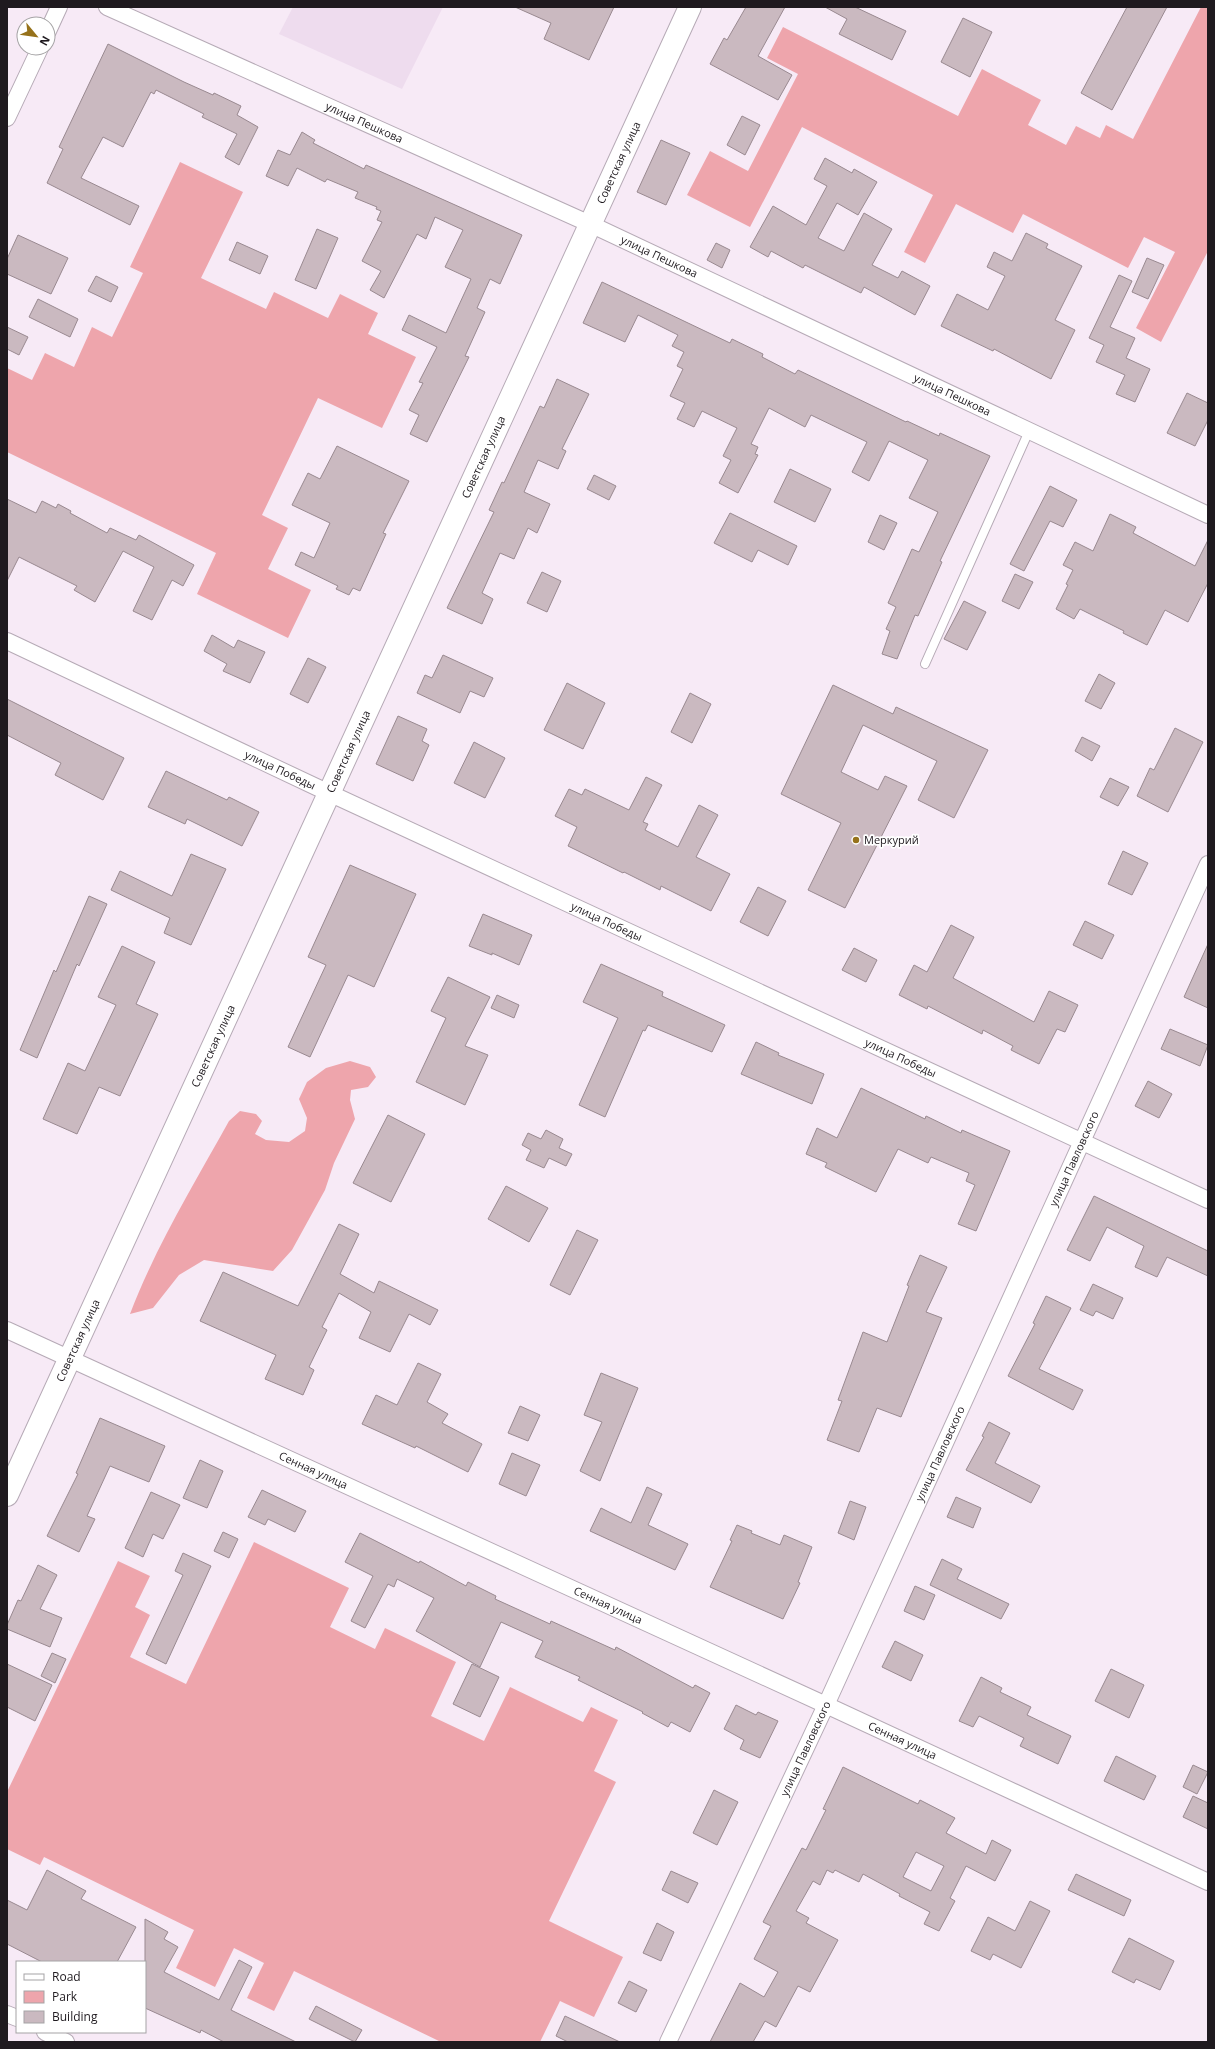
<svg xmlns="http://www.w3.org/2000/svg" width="1215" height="2049" font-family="'Open Sans',sans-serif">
	<rect width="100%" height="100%" fill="#f7eaf6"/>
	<path fill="#eedcee" d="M 293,7 L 443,7 L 402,89 L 279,34 Z"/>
	<path fill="#eea5ac" d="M 1201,7 L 1208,7 L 1208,251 L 1161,342 L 1136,328 L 1175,252 L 1144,237 L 1128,268 L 1023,214 L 1013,233 L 956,204 L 925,263 L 904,252 L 933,195 L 802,127 L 750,227 L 687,195 L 710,151 L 748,171 L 798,74 L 767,58 L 783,27 L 958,116 L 982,69 L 1041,100 L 1028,125 L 1066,145 L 1076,126 L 1100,138 L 1106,125 L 1133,139 Z
		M 180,162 L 243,192 L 201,278 L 266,309 L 274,292 L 328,318 L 340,294 L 378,313 L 368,334 L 416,357 L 382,428 L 318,398 L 262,515 L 288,528 L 268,569 L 311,590 L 288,638 L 197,594 L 216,553 L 7,452 L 7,368 L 32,380 L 45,353 L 74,367 L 92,327 L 112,337 L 143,273 L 130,267 Z
		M 350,1061 L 370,1067 L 376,1077 L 368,1087 L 351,1090 L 350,1100 L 355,1119 L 334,1163 L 325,1190 L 292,1250 L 273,1271 L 204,1260 L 179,1275 L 153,1308 L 130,1314 C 156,1246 194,1184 229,1121 L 240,1111 L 256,1114 L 262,1121 L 255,1134 L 266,1140 L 289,1142 L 305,1131 L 307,1118 L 299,1099 L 307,1082 L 326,1068 Z
		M 254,1542 L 349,1588 L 330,1627 L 375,1649 L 385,1628 L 456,1662 L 431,1716 L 484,1741 L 510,1687 L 583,1722 L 591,1707 L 618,1720 L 594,1771 L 616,1782 L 549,1921 L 623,1957 L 594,2017 L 560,2001 L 540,2042 L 441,2042 L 294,1971 L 274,2011 L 247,1998 L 264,1963 L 234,1948 L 215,1987 L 176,1968 L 194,1930 L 44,1857 L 40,1865 L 7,1849 L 7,1792 L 118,1561 L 150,1576 L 135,1607 L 150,1615 L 130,1657 L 186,1684 Z"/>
	<path fill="#cab9c0" stroke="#998990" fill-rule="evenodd" d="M 515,7 L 614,7 L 589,60 L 544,39 L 551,23 Z
		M 746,7 L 785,7 L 758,56 L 792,75 L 778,100 L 710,64 L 724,38 L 727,40 Z
		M 825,7 L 855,7 L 906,31 L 892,60 L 839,34 L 847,19 Z
		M 1127,7 L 1167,7 L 1112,110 L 1081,93 Z
		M 963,18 L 992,32 L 970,77 L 941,62 Z
		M 108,44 L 184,82 L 213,95 L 214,93 L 241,106 L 237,115 L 258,127 L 239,165 L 225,157 L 237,134 L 202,117 L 204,114 L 156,90 L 154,94 L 151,92 L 123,147 L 103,137 L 81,178 L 139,206 L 130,225 L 47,183 L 63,149 L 59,147 Z
		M 742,116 L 760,125 L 745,155 L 727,145 Z
		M 302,132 L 315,140 L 313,143 L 364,169 L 366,165 L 522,235 L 500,284 L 490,279 L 477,308 L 485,312 L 465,356 L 469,357 L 427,442 L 410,434 L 419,415 L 409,410 L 423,383 L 419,382 L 437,347 L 402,330 L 409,315 L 446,333 L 471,279 L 445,267 L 463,230 L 435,217 L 426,239 L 417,234 L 384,298 L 370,290 L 381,271 L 362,261 L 382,222 L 377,220 L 381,211 L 376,209 L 377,207 L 355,198 L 358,192 L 327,179 L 325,182 L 297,168 L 288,186 L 266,176 L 278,150 L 290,155 Z
		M 661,140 L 690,153 L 666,205 L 637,192 Z
		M 825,158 L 852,173 L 854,169 L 877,182 L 858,215 L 837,203 L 818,238 L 844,251 L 864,213 L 892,229 L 872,265 L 898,278 L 902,271 L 930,286 L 915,315 L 864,287 L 861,293 L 805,265 L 803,268 L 771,251 L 768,257 L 750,247 L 773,206 L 806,225 L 827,186 L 814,179 Z
		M 317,229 L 338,238 L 316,289 L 295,280 Z
		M 1026,233 L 1048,244 L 1046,248 L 1082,266 L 1055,320 L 1075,330 L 1051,379 L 994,349 L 993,351 L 941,326 L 957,294 L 988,310 L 1005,276 L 987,267 L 994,252 L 1012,261 Z
		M 18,235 L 68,258 L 51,294 L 7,274 L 7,259 Z
		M 237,242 L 268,256 L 260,274 L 229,260 Z
		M 716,243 L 730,250 L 722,268 L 707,260 Z
		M 1147,258 L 1164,265 L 1148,299 L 1132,292 Z
		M 1119,275 L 1132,281 L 1110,327 L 1135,338 L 1126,358 L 1150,369 L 1135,402 L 1116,394 L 1125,375 L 1096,362 L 1104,345 L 1089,338 Z
		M 96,276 L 118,287 L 111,302 L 88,291 Z
		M 602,282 L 730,343 L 732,339 L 763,354 L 762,357 L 795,374 L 798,370 L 906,422 L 907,421 L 939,436 L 940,433 L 990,456 L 940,561 L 942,562 L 918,616 L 915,615 L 897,659 L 882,654 L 890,631 L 886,629 L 896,607 L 888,603 L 912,549 L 919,552 L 938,512 L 909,498 L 928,460 L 889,441 L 869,481 L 852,472 L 867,442 L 811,415 L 805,427 L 769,408 L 751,444 L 758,447 L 755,454 L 758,455 L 738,493 L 719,483 L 731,460 L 723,456 L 737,428 L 702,411 L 694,427 L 677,419 L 685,403 L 670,396 L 683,369 L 677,366 L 684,352 L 672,346 L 678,335 L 638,315 L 625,342 L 583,323 Z
		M 38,299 L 78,319 L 70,337 L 29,317 Z
		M 7,327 L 28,337 L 19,355 L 7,349 Z
		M 557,379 L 589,394 L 562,449 L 566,451 L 558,469 L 538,460 L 524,492 L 550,504 L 537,533 L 528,528 L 514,559 L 500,553 L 482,593 L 493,599 L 482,624 L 447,608 L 494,512 L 489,510 L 502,482 L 504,483 L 540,406 L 544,408 Z
		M 1187,393 L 1208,403 L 1208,420 L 1195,446 L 1167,433 Z
		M 337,446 L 409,481 L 383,533 L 386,534 L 360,591 L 353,588 L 349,595 L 336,589 L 338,586 L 295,565 L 301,552 L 314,558 L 330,523 L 292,505 L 308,473 L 320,479 Z
		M 790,469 L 831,489 L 815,522 L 774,502 Z
		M 594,475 L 616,486 L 609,500 L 587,489 Z
		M 1050,486 L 1077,500 L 1063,527 L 1050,521 L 1024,571 L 1010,564 Z
		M 7,499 L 36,513 L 42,501 L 56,508 L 58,504 L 71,511 L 70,513 L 107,533 L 110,528 L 136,540 L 139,535 L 194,565 L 183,586 L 172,580 L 152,620 L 133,611 L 154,567 L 123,551 L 95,602 L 74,590 L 77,586 L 19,557 L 7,581 Z
		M 730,513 L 797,546 L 788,565 L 758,550 L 752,562 L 714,543 Z
		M 1110,514 L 1136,527 L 1133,533 L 1195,566 L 1208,540 L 1208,583 L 1188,622 L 1165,610 L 1147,645 L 1123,633 L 1124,631 L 1080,609 L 1074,619 L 1056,609 L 1068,585 L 1066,584 L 1073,570 L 1063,565 L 1075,542 L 1093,551 Z
		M 880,515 L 897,523 L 884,550 L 868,542 Z
		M 542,572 L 561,581 L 547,612 L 527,603 Z
		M 1015,574 L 1033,582 L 1019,609 L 1002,601 Z
		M 964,601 L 986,612 L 967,650 L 944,639 Z
		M 212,635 L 234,648 L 238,640 L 265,652 L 250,683 L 223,671 L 227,664 L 204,651 Z
		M 443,655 L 493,678 L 484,697 L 470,691 L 460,713 L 417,693 L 425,675 L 432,678 Z
		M 308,658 L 326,667 L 308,703 L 290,694 Z
		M 1099,674 L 1115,683 L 1101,709 L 1085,701 Z
		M 567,683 L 605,703 L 583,749 L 544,730 Z
		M 833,685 L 893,714 L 896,707 L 988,750 L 954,818 L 918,800 L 937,761 L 863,725 L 841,772 L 878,790 L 885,776 L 907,786 L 845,908 L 808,890 L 841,823 L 781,794 Z
		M 690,693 L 711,704 L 692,743 L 671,732 Z
		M 7,699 L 124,758 L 103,800 L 55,775 L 61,763 L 7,735 Z
		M 398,716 L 427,729 L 422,741 L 429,745 L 413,781 L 376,764 Z
		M 1175,728 L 1203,742 L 1168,812 L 1137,796 L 1150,768 L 1154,770 Z
		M 1082,737 L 1100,746 L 1092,761 L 1075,751 Z
		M 474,742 L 505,758 L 485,798 L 454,783 Z
		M 166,771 L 227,800 L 229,797 L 259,812 L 242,846 L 187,819 L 185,824 L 148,807 Z
		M 646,777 L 662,785 L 643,822 L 648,824 L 645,830 L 678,847 L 699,805 L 718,815 L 696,857 L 730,874 L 711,911 L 661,886 L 660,890 L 624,872 L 623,873 L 568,846 L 577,827 L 555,816 L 569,789 L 582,795 L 585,789 L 629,810 Z
		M 1110,778 L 1129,787 L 1118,806 L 1100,797 Z
		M 1123,851 L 1148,863 L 1132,895 L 1108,884 Z
		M 191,854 L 226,869 L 191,945 L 164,933 L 170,918 L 111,890 L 120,871 L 172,896 Z
		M 350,865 L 416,894 L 374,987 L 348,975 L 310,1057 L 288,1047 L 326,965 L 308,957 Z
		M 758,887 L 786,901 L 768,936 L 740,922 Z
		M 89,896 L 107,904 L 79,966 L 77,964 L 37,1058 L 20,1050 L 54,970 L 56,972 Z
		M 483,914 L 532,935 L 519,965 L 492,953 L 492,955 L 469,946 Z
		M 1085,921 L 1114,935 L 1102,959 L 1073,945 Z
		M 951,925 L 974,937 L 953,978 L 1034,1022 L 1049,991 L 1078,1005 L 1065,1032 L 1057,1029 L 1039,1064 L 1011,1050 L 1013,1046 L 983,1030 L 982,1034 L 928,1006 L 927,1009 L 899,995 L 914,965 L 927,972 Z
		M 1208,944 L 1208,1008 L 1184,997 Z
		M 122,946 L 155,962 L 136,1004 L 158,1014 L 120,1096 L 99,1087 L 77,1134 L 43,1119 L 68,1063 L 85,1071 L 116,1005 L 98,997 Z
		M 854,948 L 877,960 L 866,982 L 842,970 Z
		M 601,964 L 663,992 L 662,996 L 725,1025 L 712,1052 L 648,1025 L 645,1031 L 643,1030 L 605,1117 L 579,1105 L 618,1018 L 583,1002 Z
		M 448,977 L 490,997 L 465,1046 L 488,1055 L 465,1105 L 416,1082 L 446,1018 L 431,1011 Z
		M 497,995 L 519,1005 L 514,1018 L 491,1008 Z
		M 1170,1029 L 1208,1045 L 1200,1066 L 1161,1049 Z
		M 756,1042 L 779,1053 L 778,1055 L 824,1074 L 812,1104 L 741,1074 Z
		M 1148,1081 L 1172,1094 L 1159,1118 L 1135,1106 Z
		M 861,1088 L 925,1119 L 926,1116 L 961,1133 L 962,1130 L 1010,1151 L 976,1231 L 958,1224 L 975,1185 L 966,1181 L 969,1173 L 931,1157 L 928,1163 L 898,1149 L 876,1192 L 825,1167 L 827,1163 L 806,1154 L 817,1128 L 837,1138 Z
		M 388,1115 L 425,1134 L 391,1202 L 353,1183 Z
		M 546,1130 L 563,1139 L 559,1148 L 572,1154 L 566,1166 L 549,1158 L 544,1168 L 526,1160 L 531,1150 L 522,1145 L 528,1133 L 541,1139 Z
		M 506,1186 L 548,1208 L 529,1242 L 488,1219 Z
		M 1094,1196 L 1208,1251 L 1208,1276 L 1167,1257 L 1157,1277 L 1135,1267 L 1144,1246 L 1107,1227 L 1090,1261 L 1067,1250 Z
		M 339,1224 L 359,1234 L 340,1274 L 374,1293 L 379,1281 L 438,1310 L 430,1325 L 409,1314 L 390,1352 L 359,1338 L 371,1312 L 339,1293 L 322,1327 L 327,1330 L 309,1367 L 314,1370 L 303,1395 L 265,1379 L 276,1355 L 200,1321 L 223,1272 L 298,1306 Z
		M 577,1230 L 598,1240 L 570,1295 L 550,1285 Z
		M 920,1255 L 947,1267 L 926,1312 L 942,1318 L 901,1417 L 877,1408 L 859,1452 L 827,1440 L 842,1401 L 838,1400 L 863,1332 L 887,1342 L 909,1286 L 907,1285 Z
		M 1093,1284 L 1123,1298 L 1113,1319 L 1096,1311 L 1093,1316 L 1080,1310 Z
		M 1046,1296 L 1071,1308 L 1039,1369 L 1083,1390 L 1073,1410 L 1008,1376 L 1035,1324 L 1033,1323 Z
		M 418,1363 L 441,1374 L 427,1402 L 448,1414 L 442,1423 L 482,1444 L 468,1472 L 416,1446 L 415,1448 L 362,1424 L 376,1395 L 397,1405 Z
		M 601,1373 L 638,1388 L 600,1481 L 580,1471 L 602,1422 L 584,1415 Z
		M 520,1406 L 540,1415 L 528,1441 L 508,1433 Z
		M 100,1418 L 165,1446 L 149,1482 L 110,1466 L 87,1516 L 95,1519 L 79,1552 L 47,1536 L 78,1474 L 76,1473 Z
		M 989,1422 L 1010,1433 L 995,1463 L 1040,1486 L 1031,1503 L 966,1470 L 984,1437 L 982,1436 Z
		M 512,1453 L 540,1465 L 526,1496 L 499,1484 Z
		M 200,1460 L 223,1471 L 207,1508 L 183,1498 Z
		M 647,1487 L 662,1494 L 648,1525 L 688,1544 L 675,1570 L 590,1531 L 601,1508 L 631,1523 Z
		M 262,1490 L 306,1511 L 295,1532 L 268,1519 L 265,1525 L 248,1517 Z
		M 151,1492 L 180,1505 L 163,1539 L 153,1534 L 143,1557 L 125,1548 Z
		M 956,1497 L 981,1508 L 973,1528 L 947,1517 Z
		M 850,1501 L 866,1507 L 854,1540 L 838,1533 Z
		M 737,1525 L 752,1531 L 751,1533 L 780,1545 L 784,1535 L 812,1547 L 798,1582 L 800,1583 L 783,1619 L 710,1587 L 732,1541 L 730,1540 Z
		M 223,1532 L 238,1539 L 229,1558 L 214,1551 Z
		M 360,1533 L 419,1563 L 420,1561 L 466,1586 L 468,1582 L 496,1596 L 495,1599 L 550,1624 L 551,1621 L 615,1650 L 616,1647 L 693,1688 L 695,1685 L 710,1693 L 690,1732 L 671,1722 L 668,1727 L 642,1713 L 643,1712 L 578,1680 L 580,1677 L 535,1657 L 543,1641 L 501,1622 L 480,1667 L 416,1631 L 434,1598 L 397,1579 L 394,1587 L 388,1584 L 365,1628 L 351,1621 L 373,1576 L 345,1562 Z
		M 183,1553 L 211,1566 L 166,1664 L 146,1654 L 183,1575 L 175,1571 Z
		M 942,1559 L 962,1569 L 957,1579 L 1009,1604 L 1001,1619 L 930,1585 Z
		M 38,1565 L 57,1575 L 40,1609 L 62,1618 L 50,1647 L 7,1629 L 7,1625 L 18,1600 L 21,1601 Z
		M 915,1586 L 935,1595 L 924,1620 L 904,1611 Z
		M 895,1641 L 923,1655 L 911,1681 L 882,1667 Z
		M 52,1653 L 66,1659 L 55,1683 L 41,1676 Z
		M 7,1664 L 52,1685 L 35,1721 L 7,1707 Z
		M 472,1664 L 499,1677 L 480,1717 L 453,1704 Z
		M 1111,1669 L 1144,1685 L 1129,1718 L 1095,1701 Z
		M 981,1677 L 1002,1688 L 1000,1692 L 1031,1707 L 1027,1715 L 1071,1736 L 1058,1764 L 1020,1746 L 1024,1738 L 979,1716 L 973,1727 L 959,1721 Z
		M 736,1705 L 756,1715 L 758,1712 L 778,1721 L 760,1758 L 740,1749 L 744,1740 L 724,1729 Z
		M 1116,1756 L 1156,1776 L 1144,1800 L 1104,1781 Z
		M 1193,1765 L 1208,1772 L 1197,1794 L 1183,1787 Z
		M 843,1767 L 918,1804 L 920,1800 L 955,1818 L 946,1833 L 986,1854 L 992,1840 L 1011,1850 L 995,1881 L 966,1866 L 950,1898 L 955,1901 L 939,1931 L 924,1924 L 930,1912 L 899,1896 L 900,1894 L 863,1874 L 859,1882 L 835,1870 L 833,1873 L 827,1870 L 820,1885 L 813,1881 L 796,1911 L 809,1918 L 806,1923 L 838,1940 L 810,1992 L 798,1986 L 776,2027 L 765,2021 L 753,2042 L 710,2042 L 740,1983 L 764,1997 L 778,1972 L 754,1959 L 771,1926 L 763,1922 L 802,1848 L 806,1850 L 826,1810 L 823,1809 ZM 916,1852 L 944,1866 L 931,1891 L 903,1877 Z
		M 714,1790 L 738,1802 L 717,1845 L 693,1833 Z
		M 1193,1796 L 1208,1803 L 1208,1829 L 1183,1817 Z
		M 47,1870 L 86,1891 L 81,1899 L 136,1927 L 117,1962 L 42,1962 L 7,1944 L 7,1900 L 27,1910 Z
		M 671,1871 L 698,1883 L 688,1903 L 662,1890 Z
		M 1076,1874 L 1131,1900 L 1124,1916 L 1068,1890 Z
		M 1030,1901 L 1050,1911 L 1021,1968 L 993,1954 L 990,1960 L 971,1951 L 988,1917 L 1015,1931 Z
		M 145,1919 L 168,1932 L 164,1939 L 178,1947 L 164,1972 L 219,2000 L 239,1960 L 252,1967 L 231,2010 L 296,2042 L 224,2042 L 201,2030 L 200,2033 L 145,2008 Z
		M 657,1923 L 674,1932 L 661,1961 L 643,1953 Z
		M 1129,1938 L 1174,1961 L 1160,1990 L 1136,1979 L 1134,1983 L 1112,1972 Z
		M 629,1981 L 647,1990 L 636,2012 L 618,2003 Z
		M 316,2006 L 362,2030 L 355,2042 L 309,2019 Z
		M 565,2016 L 620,2042 L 568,2042 L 556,2036 Z"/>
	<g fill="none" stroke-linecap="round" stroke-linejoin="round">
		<g stroke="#b6aab6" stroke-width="10">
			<path id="lane" d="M 925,664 L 1029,431"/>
		</g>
		<g stroke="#b6aab6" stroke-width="18">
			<g id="street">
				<path id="s1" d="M 107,7 L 590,224 L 1208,515"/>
				<path d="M 48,31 L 59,7"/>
				<path d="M 7,118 L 40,48"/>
				<path id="s2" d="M 7,641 L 329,793 L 1208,1200"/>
				<path id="s3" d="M 7,1330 L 826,1705 L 1208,1882"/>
				<path d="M 7,2014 L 17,2018"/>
				<path d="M 45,2032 L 66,2042"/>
				<path id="s4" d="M 668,2042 L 826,1705 L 1208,864"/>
			</g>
		</g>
		<g stroke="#b6aab6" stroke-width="24">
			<g id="secondary">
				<path id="s5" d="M 7,1495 L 690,7"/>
			</g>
		</g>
		<use href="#lane" stroke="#fff" stroke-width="8"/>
		<use href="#street" stroke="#fff" stroke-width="16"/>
		<use href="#secondary" stroke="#fff" stroke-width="22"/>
	</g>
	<circle fill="#96721b" stroke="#fff" stroke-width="1.5" cx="856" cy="840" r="4"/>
	<g text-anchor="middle" stroke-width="3.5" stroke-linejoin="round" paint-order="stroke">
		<g font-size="11" fill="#1f1a1f" stroke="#fff">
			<text dy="4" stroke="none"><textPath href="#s1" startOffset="282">улица Пешкова</textPath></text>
			<text dy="4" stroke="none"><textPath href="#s5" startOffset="1466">Советская улица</textPath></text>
			<text dy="4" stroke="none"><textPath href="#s1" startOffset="606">улица Пешкова</textPath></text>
			<text dy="4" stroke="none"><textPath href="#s1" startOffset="930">улица Пешкова</textPath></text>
			<text dy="4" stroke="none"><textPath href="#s5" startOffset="1142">Советская улица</textPath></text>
			<text dy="4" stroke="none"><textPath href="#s5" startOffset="818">Советская улица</textPath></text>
			<text dy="4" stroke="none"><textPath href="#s2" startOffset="302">улица Победы</textPath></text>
			<text dy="4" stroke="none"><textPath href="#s2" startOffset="662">улица Победы</textPath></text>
			<text dy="4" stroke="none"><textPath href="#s5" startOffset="494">Советская улица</textPath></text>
			<text dy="4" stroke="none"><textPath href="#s2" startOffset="986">улица Победы</textPath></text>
			<text dy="4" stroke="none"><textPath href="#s4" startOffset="972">улица Павловского</textPath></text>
			<text dy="4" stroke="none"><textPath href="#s5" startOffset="170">Советская улица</textPath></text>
			<text dy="4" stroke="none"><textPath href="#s4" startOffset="648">улица Павловского</textPath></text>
			<text dy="4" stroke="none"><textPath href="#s3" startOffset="337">Сенная улица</textPath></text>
			<text dy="4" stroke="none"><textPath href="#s3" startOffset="661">Сенная улица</textPath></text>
			<text dy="4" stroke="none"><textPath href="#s3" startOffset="985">Сенная улица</textPath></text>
			<text dy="4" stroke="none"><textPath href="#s4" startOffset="324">улица Павловского</textPath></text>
		</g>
		<g font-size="11" fill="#1f1a1f" stroke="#fff" text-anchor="start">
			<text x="864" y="844">Меркурий</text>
		</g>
	</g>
	<rect width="1215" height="2049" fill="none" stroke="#1f1a1f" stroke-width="16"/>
	<rect x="16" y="1961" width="130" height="72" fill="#ffffff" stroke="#a5a3a5"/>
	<rect x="24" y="1974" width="20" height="6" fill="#ffffff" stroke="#a5a3a5"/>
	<text x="52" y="1981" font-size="12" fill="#1f1a1f">Road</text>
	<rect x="24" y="1991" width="20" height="12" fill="#eea5ac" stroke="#a5a3a5"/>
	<text x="52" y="2001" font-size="12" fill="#1f1a1f">Park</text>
	<rect x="24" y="2011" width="20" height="12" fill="#cab9c0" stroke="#a5a3a5"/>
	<text x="52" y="2021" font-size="12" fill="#1f1a1f">Building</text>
	<g transform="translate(36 36) rotate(119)"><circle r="19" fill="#ffffff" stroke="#a5a3a5"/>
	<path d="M0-3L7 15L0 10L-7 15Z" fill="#96721b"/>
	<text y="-6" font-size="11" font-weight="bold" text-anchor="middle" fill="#1f1a1f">N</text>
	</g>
</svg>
